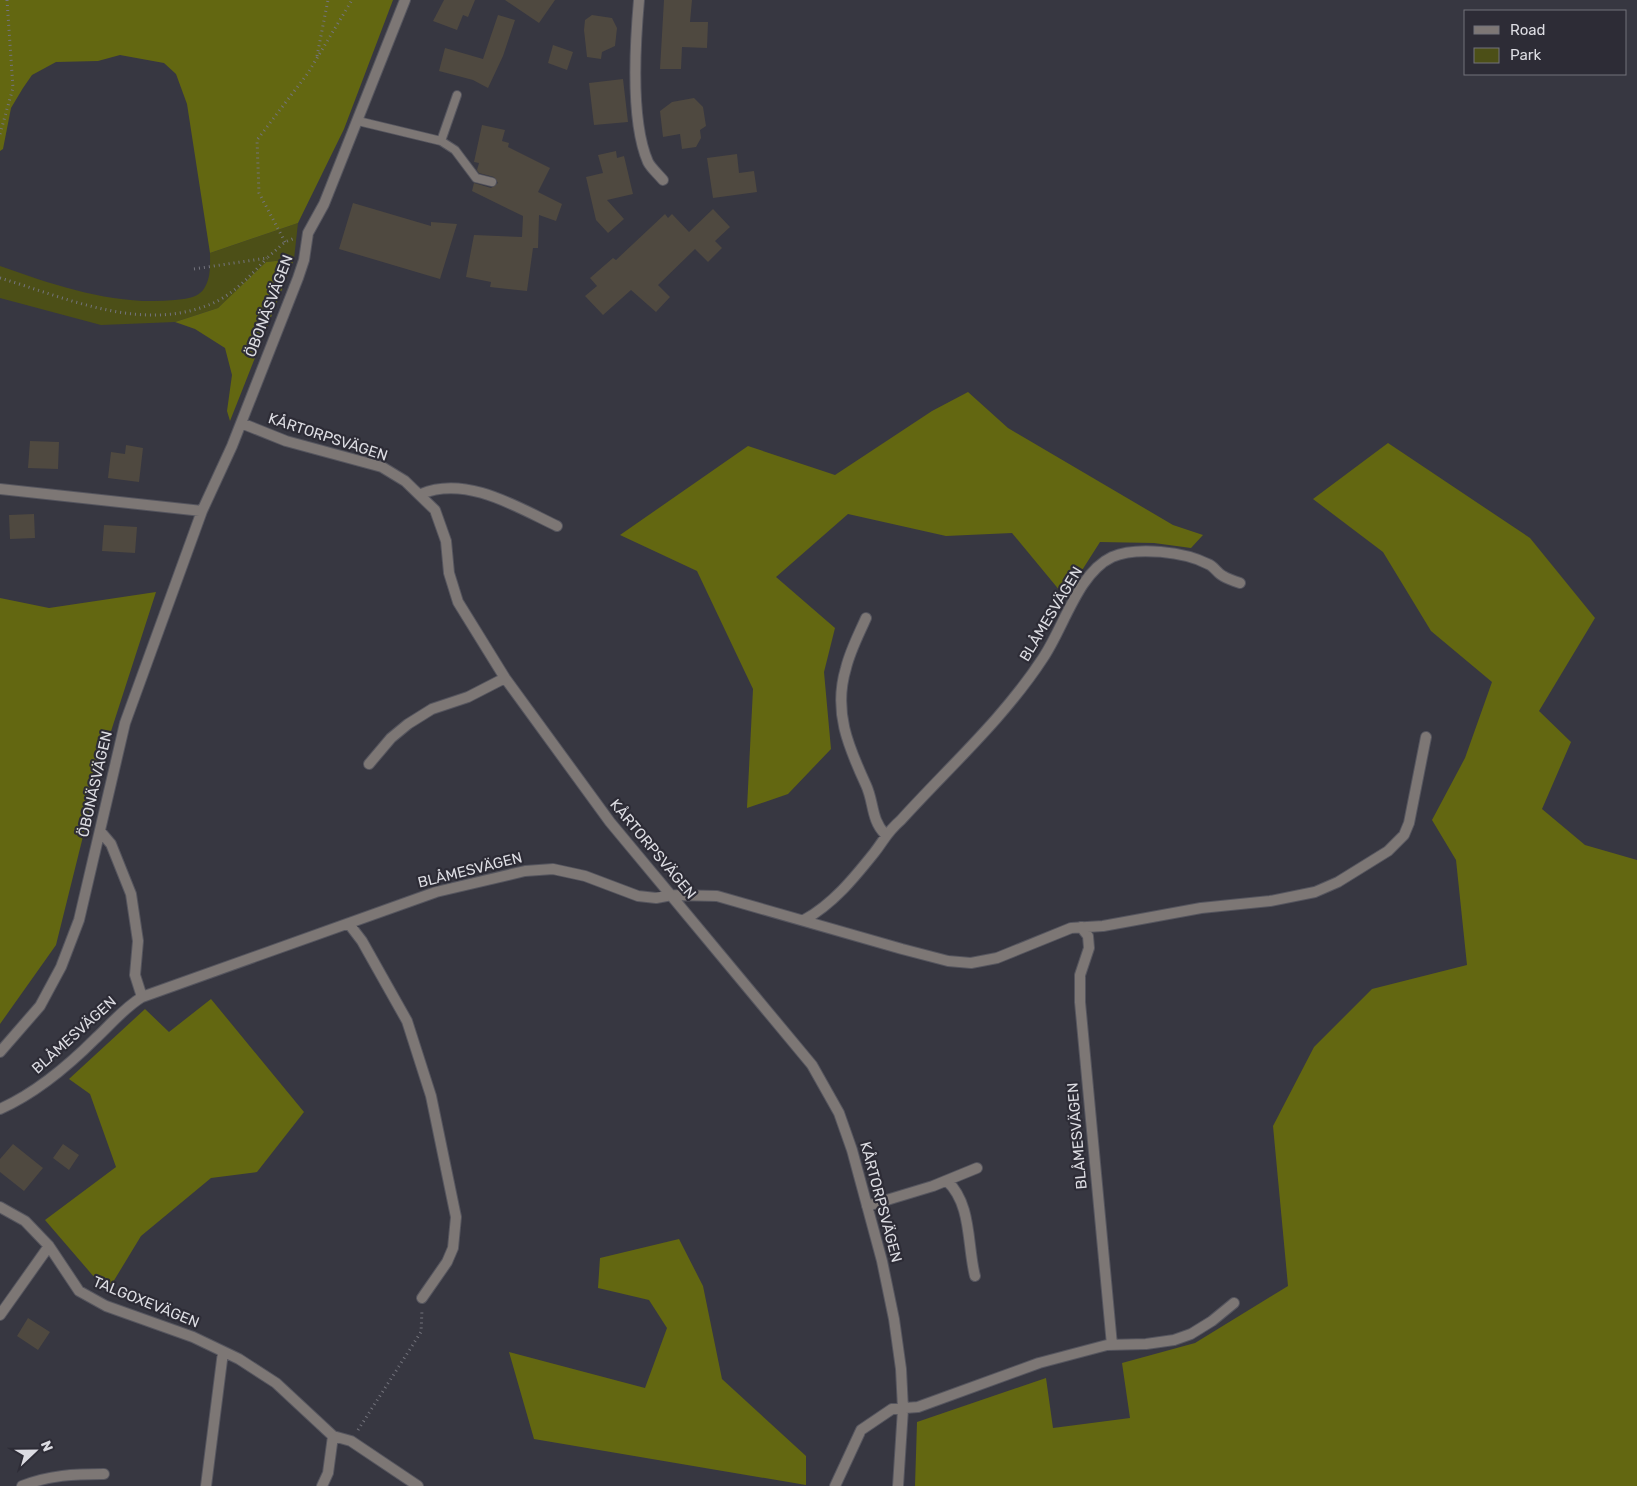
<svg xmlns="http://www.w3.org/2000/svg" width="1637" height="1486" viewBox="0 0 1637 1486" font-family="Rubik,sans-serif">
  <style>
    .green { fill: #4c4f17 }
    .forest { fill: #636711 }
    .building { fill: #4f4940 }
    .lines { fill: none; stroke-linecap: round; stroke-linejoin: round }
    .service-casing { stroke: #55555e; stroke-width: 10 }
    .minor-casing { stroke: #55555e; stroke-width: 12 }
    .path { stroke: #74747d; stroke-width: 3; stroke-dasharray: 1 4; stroke-linecap: butt }
    .service { stroke: #7d7775; stroke-width: 8 }
    .minor { stroke: #7d7775; stroke-width: 10 }
    .labels { text-anchor: middle; stroke-width: 4.5; stroke-linejoin: round; paint-order: stroke }
    .street-label { font-size: 15px; fill: #dcdce2; stroke: #2d2c36 }
  </style>
  <rect width="100%" height="100%" fill="#373741"/>
  <path class="green" d="M298 223 294 259 266 262 218 308 175 322 101 325 0 298V266C57 286 114 306 175 300 186 299 199 298 205 287 211 277 210 264 210 253Z"/>
  <path class="forest" d="M0 0H393L344 129 298 223 210 253 187 104 176 74 164 63 120 55 98 61 56 62 32 75 23 88 11 108 3 149 0 151Z
    M294 259 230 421 227 411 232 375 225 348 195 329 175 322 218 308 266 262Z
    M968 392 1008 428 1173 525 1203 535 1191 548 1154 543 1100 542 1065 597 1012 533 946 536 848 514 776 577 835 628 824 672 831 749 788 794 747 808 753 689 697 571 620 535 748 446 835 475 932 411Z
    M1388 443 1530 538 1595 618 1539 711 1571 742 1542 809 1585 845 1637 860V1486H915L917 1422 1046 1378 1053 1428 1130 1418 1122 1363 1195 1343 1288 1286 1273 1126 1314 1047 1372 989 1467 965 1456 860 1432 820 1465 758 1492 682 1431 631 1383 552 1313 499Z
    M156 592 103 756 56 945 0 1024V598L49 608Z
    M211 999 304 1112 257 1172 211 1178 141 1236 107 1292 45 1220 116 1167 90 1094 69 1079 145 1009 169 1032Z
    M679 1239 703 1286 722 1379 806 1456V1485L534 1439 509 1352 645 1388 667 1328 649 1300 598 1288 600 1258Z"/>
  <path class="building" d="M444 0H475L468 17 463 15 457 30 433 21Z
    M505 0H555L539 23Z
    M664 0H692L690 22H708L707 48 682 47 681 69H660Z
    M498 15 515 20 503 56 488 88 473 80 439 71 445 48 483 59Z
    M592 15 612 18 617 28 615 46 602 52 601 59 587 57 584 30 585 20Z
    M553 45 573 52 567 70 548 63Z
    M623 79 628 122 594 125 589 83Z
    M694 98 703 107 706 126 700 130 701 138 696 147 682 149 680 134 663 137 660 111 672 102Z
    M482 125 505 130 502 141 509 143 508 147 550 168 538 192 562 204 556 221 539 215 538 248H533L527 291 490 287 491 282 466 277 474 235 522 237 523 216 472 191 474 183 491 188 498 183 494 177 479 173 477 170 479 163 474 162Z
    M616 151 617 158 624 156 633 194 607 200 624 219 608 233 596 220 586 177 603 173 598 155Z
    M737 154 739 173 754 171 757 192 713 198 707 158Z
    M353 203 431 226V222L457 224 440 279 339 249Z
    M713 209 730 227 715 241 722 248 708 262 695 249 658 285 670 297 656 312 631 290 603 315 585 296 597 286 590 278 613 258 616 260 665 214 668 218 672 214 689 232Z
    M30 441 59 442 58 469 28 468Z
    M126 445 143 448 139 482 108 478 111 452 125 454Z
    M34 514 35 538 10 539 9 515Z
    M104 525 137 527 135 553 102 551Z
    M13 1144 43 1168 24 1191 0 1172V1159Z
    M63 1144 79 1155 69 1170 53 1158Z
    M28 1318 50 1332 38 1350 17 1336Z"/>
  <g class="lines">
    <defs>
      <path id="service" d="M358 121 441 141 455 150 476 178 492 182
        M441 141 457 95"/>
      <path id="minor" d="M639 0C635 45 630 121 648 162 651 168 658 174 663 180
        M241 423 286 441 382 467 405 481 435 510 446 541 449 573 458 602 505 678 610 822 812 1065 839 1113 852 1150 882 1261 894 1319 901 1369 903 1409 898 1486
        M0 489 202 511
        M421 494C466 475 517 507 557 526
        M866 618C859 634 850 651 846 668 833 711 848 746 866 785 874 802 871 820 885 834
        M369 764 391 738 408 724 432 709 468 697 505 678
        M100 831 111 844 131 894 138 941 135 975 142 997 436 892 525 871 553 869 585 876 638 896 656 898 672 895 717 896 902 949 948 961 971 963 997 958 1071 928 1103 926 1201 908 1270 901 1315 892 1338 882 1388 851 1404 835 1409 823 1426 737
        M804 920C833 904 854 878 874 853 885 839 886 833 901 820 949 767 1004 718 1043 658 1064 627 1078 573 1112 557 1137 546 1185 552 1208 564 1214 566 1217 573 1223 576 1228 579 1234 581 1240 583
        M349 924 362 941 407 1021 431 1096 456 1217 453 1248 447 1262 422 1298
        M1081 927 1088 936 1089 948 1080 975V1002L1112 1345
        M0 1052 40 1006 61 967 79 920 125 723 202 511 232 446 298 278 304 260 308 233 324 204 405 0
        M0 1109C36 1093 68 1066 96 1038 111 1024 124 1008 142 997
        M947 1181C972 1204 967 1245 975 1276
        M867 1206 933 1186 977 1168
        M0 1207 25 1221 49 1246 79 1291 106 1306 193 1337 239 1359 276 1383 333 1436 351 1441 418 1486
        M0 1315 49 1246
        M22 1486C49 1475 75 1474 104 1474
        M206 1486 223 1352
        M322 1486 328 1473 333 1436
        M835 1486 861 1430 892 1409 918 1407 1039 1363 1107 1345 1146 1344 1174 1340 1191 1334 1212 1321 1234 1303"/>
    </defs>
    <use href="#service" class="service-casing"/>
    <use href="#minor" class="minor-casing"/>
    <path class="path" d="M317 56 328 0
      M0 134 13 88 7 0
      M285 242 259 193 257 140 308 73 352 0
      M194 269 267 258 285 242 295 238
      M0 278C67 298 141 333 211 304 233 295 251 275 267 258
      M358 1430 421 1332 422 1310"/>
    <use href="#service" class="service"/>
    <use href="#minor" class="minor"/>
  </g>
  <g class="labels">
    <g class="street-label">
      <text transform="translate(269 306) rotate(-69)" y="5">ÖBONÄSVÄGEN</text>
      <text transform="translate(328 437) rotate(18)" y="5">KÅRTORPSVÄGEN</text>
      <text transform="translate(1051 614) rotate(-59)" y="5">BLÅMESVÄGEN</text>
      <text transform="translate(95 784) rotate(-77)" y="5">ÖBONÄSVÄGEN</text>
      <text transform="translate(653 849) rotate(50)" y="5">KÅRTORPSVÄGEN</text>
      <text transform="translate(470 870) rotate(-14)" y="5">BLÅMESVÄGEN</text>
      <text transform="translate(74 1035) rotate(-42)" y="5">BLÅMESVÄGEN</text>
      <text transform="translate(1077 1136) rotate(-95)" y="5">BLÅMESVÄGEN</text>
      <text transform="translate(881 1202) rotate(75)" y="5">KÅRTORPSVÄGEN</text>
      <text transform="translate(146 1302) rotate(22)" y="5">TALGOXEVÄGEN</text>
    </g>
  </g>
  <rect x="1464" y="10" width="162" height="65" fill="#2d2c36" stroke="#73727b"/>
  <rect x="1474" y="26" width="25" height="8" fill="#7d7775" stroke="#73727b"/>
  <text x="1510" y="35" font-size="15" fill="#dcdce2">Road</text>
  <rect x="1474" y="48" width="25" height="15" fill="#4c4f17" stroke="#73727b"/>
  <text x="1510" y="60" font-size="15" fill="#dcdce2">Park</text>
  <g transform="translate(35 1451) rotate(68)" stroke="#2d2c36" stroke-width="4" paint-order="stroke">
  <path d="M0-4L9 19L0 12L-9 19Z" fill="#dcdce2"/>
  <text y="-8" font-size="14" font-weight="bold" text-anchor="middle" fill="#dcdce2">N</text>
  </g>
</svg>
